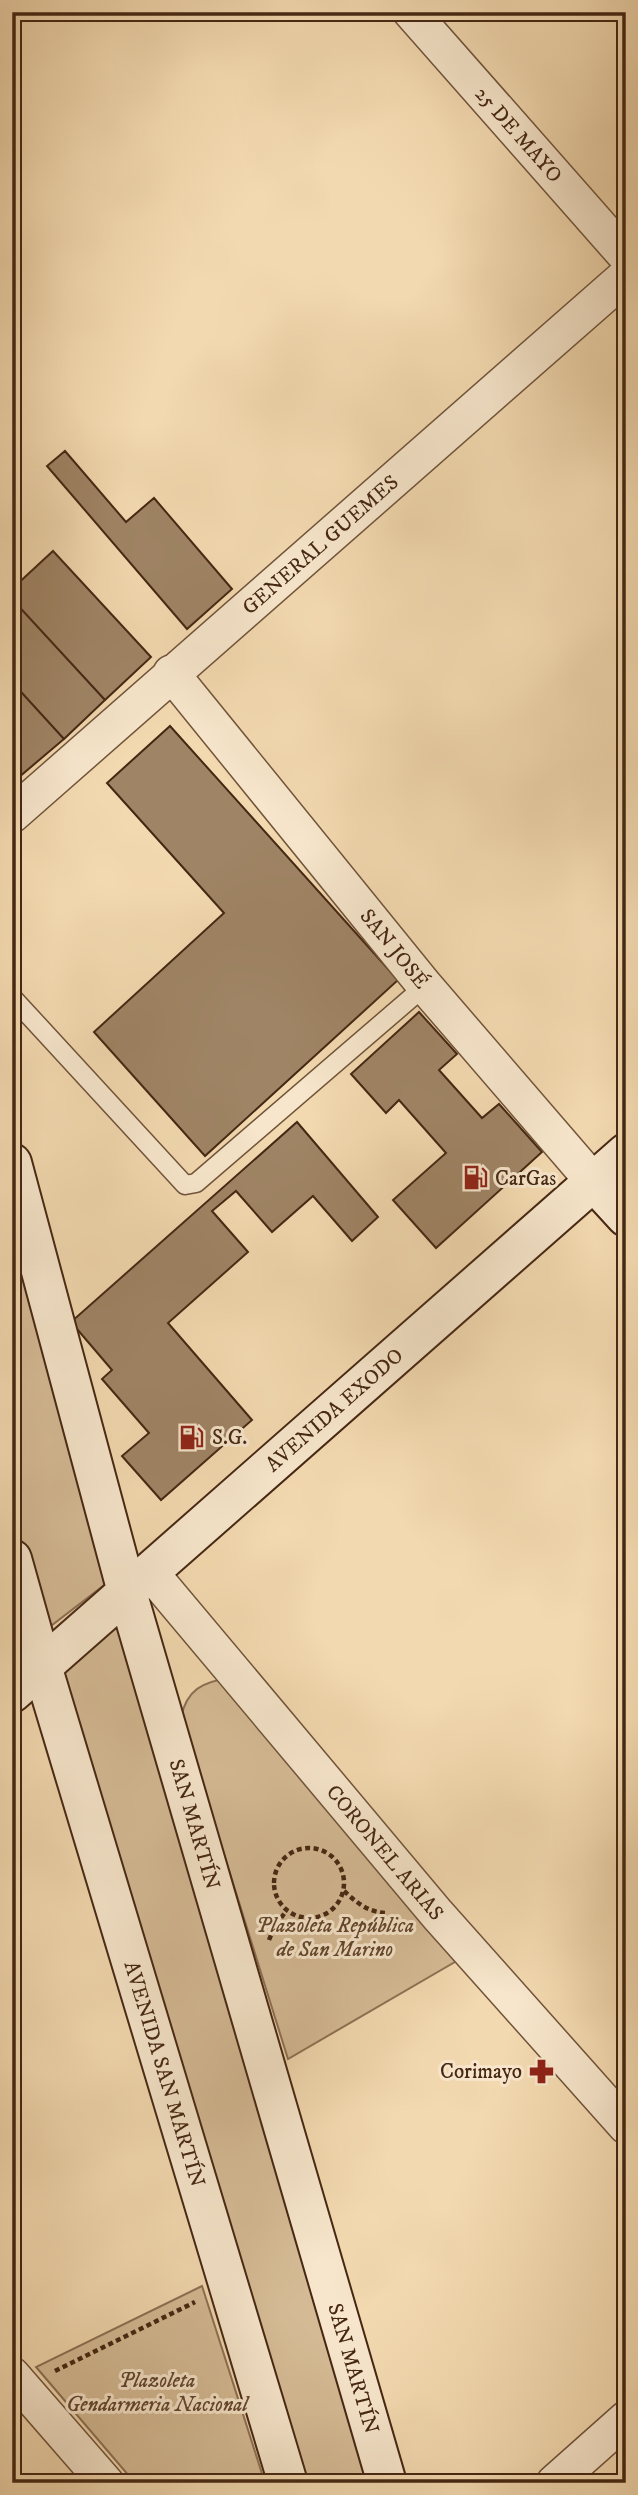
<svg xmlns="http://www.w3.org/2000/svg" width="638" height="2495" viewBox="0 0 638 2495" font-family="'IM FELL DW Pica',serif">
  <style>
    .green { fill: #d5bb95; stroke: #8d7154; stroke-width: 2 }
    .building { fill: #9f8465; stroke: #452713; stroke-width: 2 }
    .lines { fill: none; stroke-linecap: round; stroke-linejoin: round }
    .lane-casing { stroke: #70543a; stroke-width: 21 }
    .street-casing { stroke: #70543a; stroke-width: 38 }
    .secondary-casing { stroke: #452713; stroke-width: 42 }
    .path { stroke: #452713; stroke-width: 4.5; stroke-dasharray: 5 3.5; stroke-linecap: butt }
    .lane { stroke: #f7e6cc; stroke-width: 18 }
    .street { stroke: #f7e6cc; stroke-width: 35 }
    .secondary { stroke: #f7e6cc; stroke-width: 38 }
    .labels { text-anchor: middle; stroke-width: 6; stroke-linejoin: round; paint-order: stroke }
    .street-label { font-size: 21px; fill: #452713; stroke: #f7e6cc }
    .poi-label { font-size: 21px; fill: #452713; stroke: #f7e6cc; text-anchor: start }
    .park-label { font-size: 21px; font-style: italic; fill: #62452d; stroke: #f7e6cc }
  </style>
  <rect width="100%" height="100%" fill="#f3d9b0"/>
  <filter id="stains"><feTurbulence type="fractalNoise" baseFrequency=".00286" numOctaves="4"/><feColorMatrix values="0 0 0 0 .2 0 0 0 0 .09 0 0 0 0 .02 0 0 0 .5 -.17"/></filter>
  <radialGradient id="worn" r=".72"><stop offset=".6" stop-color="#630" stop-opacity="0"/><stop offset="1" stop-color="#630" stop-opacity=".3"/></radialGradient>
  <path class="green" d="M12 1221 112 1579 43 1632 12 1515Z
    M120 1623 373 2483H300L59 1671Z
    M229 1678 460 1959 288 2059 181 1717C187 1690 202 1682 229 1678Z
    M202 2286 265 2483H135L36 2367Z"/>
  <path class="building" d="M65 451 126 522 154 498 232 589 187 629 47 466Z
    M53 551 151 657 105 700 12 599V589Z
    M12 599 105 700 64 739 12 682Z
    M12 682 64 739 12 783Z
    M170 726 398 980 205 1156 94 1032 224 913 107 783Z
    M419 1012 457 1054 439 1070 482 1118 499 1104 542 1152 436 1248 393 1200 446 1153 399 1100 386 1113 351 1074Z
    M297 1122 378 1217 352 1241 313 1196 272 1232 236 1191 212 1211 248 1252 168 1323 252 1420 161 1500 122 1456 149 1433 102 1379 112 1370 71 1322Z"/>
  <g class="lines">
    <defs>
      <path id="lane" d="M12 997 185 1185 196 1183 425 986"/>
      <g id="street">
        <path id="s1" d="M411 12 626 256"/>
        <path id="s2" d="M171 673 425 986 593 1181"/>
        <path id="s3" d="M12 815 626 276"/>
        <path id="s4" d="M150 1572 437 1914 626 2126"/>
        <path d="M12 2375 106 2483"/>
        <path d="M554 2483 626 2419"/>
      </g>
      <g id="secondary">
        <path id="s5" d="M12 1163 127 1592 387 2483"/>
        <path d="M593 1181 626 1217"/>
        <path id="s6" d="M12 1559 42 1666 288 2483"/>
        <path id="s7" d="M12 1693 626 1153"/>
      </g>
    </defs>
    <use href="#lane" class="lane-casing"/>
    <use href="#street" class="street-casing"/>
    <use href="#secondary" class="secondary-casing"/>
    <path class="path" d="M274 1883a35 35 0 1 1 70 0a35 35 0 1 1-70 0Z
      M344 1891C357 1903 369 1913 388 1913
      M269 1940 274 1928 286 1911
      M55 2371 195 2302"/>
    <use href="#lane" class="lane"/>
    <use href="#street" class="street"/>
    <use href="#secondary" class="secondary"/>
  </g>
  <defs>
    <symbol id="fuel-bare" viewBox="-9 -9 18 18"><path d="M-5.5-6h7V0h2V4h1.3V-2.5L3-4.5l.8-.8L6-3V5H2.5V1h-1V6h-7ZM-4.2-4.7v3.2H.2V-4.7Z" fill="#8f2418" stroke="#f7e6cc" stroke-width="2.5" paint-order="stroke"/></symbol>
    <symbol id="pharmacy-bare" viewBox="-9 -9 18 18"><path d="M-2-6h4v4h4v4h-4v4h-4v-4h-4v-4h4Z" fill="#8f2418" stroke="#f7e6cc" stroke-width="2.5" paint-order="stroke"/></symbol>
  </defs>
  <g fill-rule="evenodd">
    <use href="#fuel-bare" x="458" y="1160" width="35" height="35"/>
    <use href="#fuel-bare" x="174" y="1420" width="35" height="35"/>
    <use href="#pharmacy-bare" x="524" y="2054" width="35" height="35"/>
  </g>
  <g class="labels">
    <g class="street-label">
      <text dy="7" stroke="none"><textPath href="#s1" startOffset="163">25 DE MAYO</textPath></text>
      <text dy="7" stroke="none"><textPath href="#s3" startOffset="410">GENERAL GUEMES</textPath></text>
      <text dy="7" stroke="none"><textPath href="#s2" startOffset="355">SAN JOSÉ</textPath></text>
      <text dy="7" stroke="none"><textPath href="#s7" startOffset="429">AVENIDA EXODO</textPath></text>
      <text dy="7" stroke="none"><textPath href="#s5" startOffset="686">SAN MARTÍN</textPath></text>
      <text dy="7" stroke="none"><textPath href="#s4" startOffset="366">CORONEL ARIAS</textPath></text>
      <text dy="7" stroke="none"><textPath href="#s6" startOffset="537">AVENIDA SAN MARTÍN</textPath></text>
      <text dy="7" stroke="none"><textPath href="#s5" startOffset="1253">SAN MARTÍN</textPath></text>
    </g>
    <g class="poi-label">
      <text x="495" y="1185">CarGas</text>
      <text x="212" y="1444">S.G.</text>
      <text x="522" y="2078" text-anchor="end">Corimayo</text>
    </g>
    <g class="park-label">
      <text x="335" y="1932">Plazoleta República<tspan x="335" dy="24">de San Marino</tspan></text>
      <text x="157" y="2387">Plazoleta<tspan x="157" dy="24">Gendarmeria Nacional</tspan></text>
    </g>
  </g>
  <rect width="638" height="2495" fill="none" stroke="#f3d9b0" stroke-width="42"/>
  <rect x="14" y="14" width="610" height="2467" fill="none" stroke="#452713" stroke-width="3.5"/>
  <rect x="21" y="21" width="596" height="2453" fill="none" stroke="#452713" stroke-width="2"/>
  <rect width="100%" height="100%" filter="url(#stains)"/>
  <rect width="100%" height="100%" fill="url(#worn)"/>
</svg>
